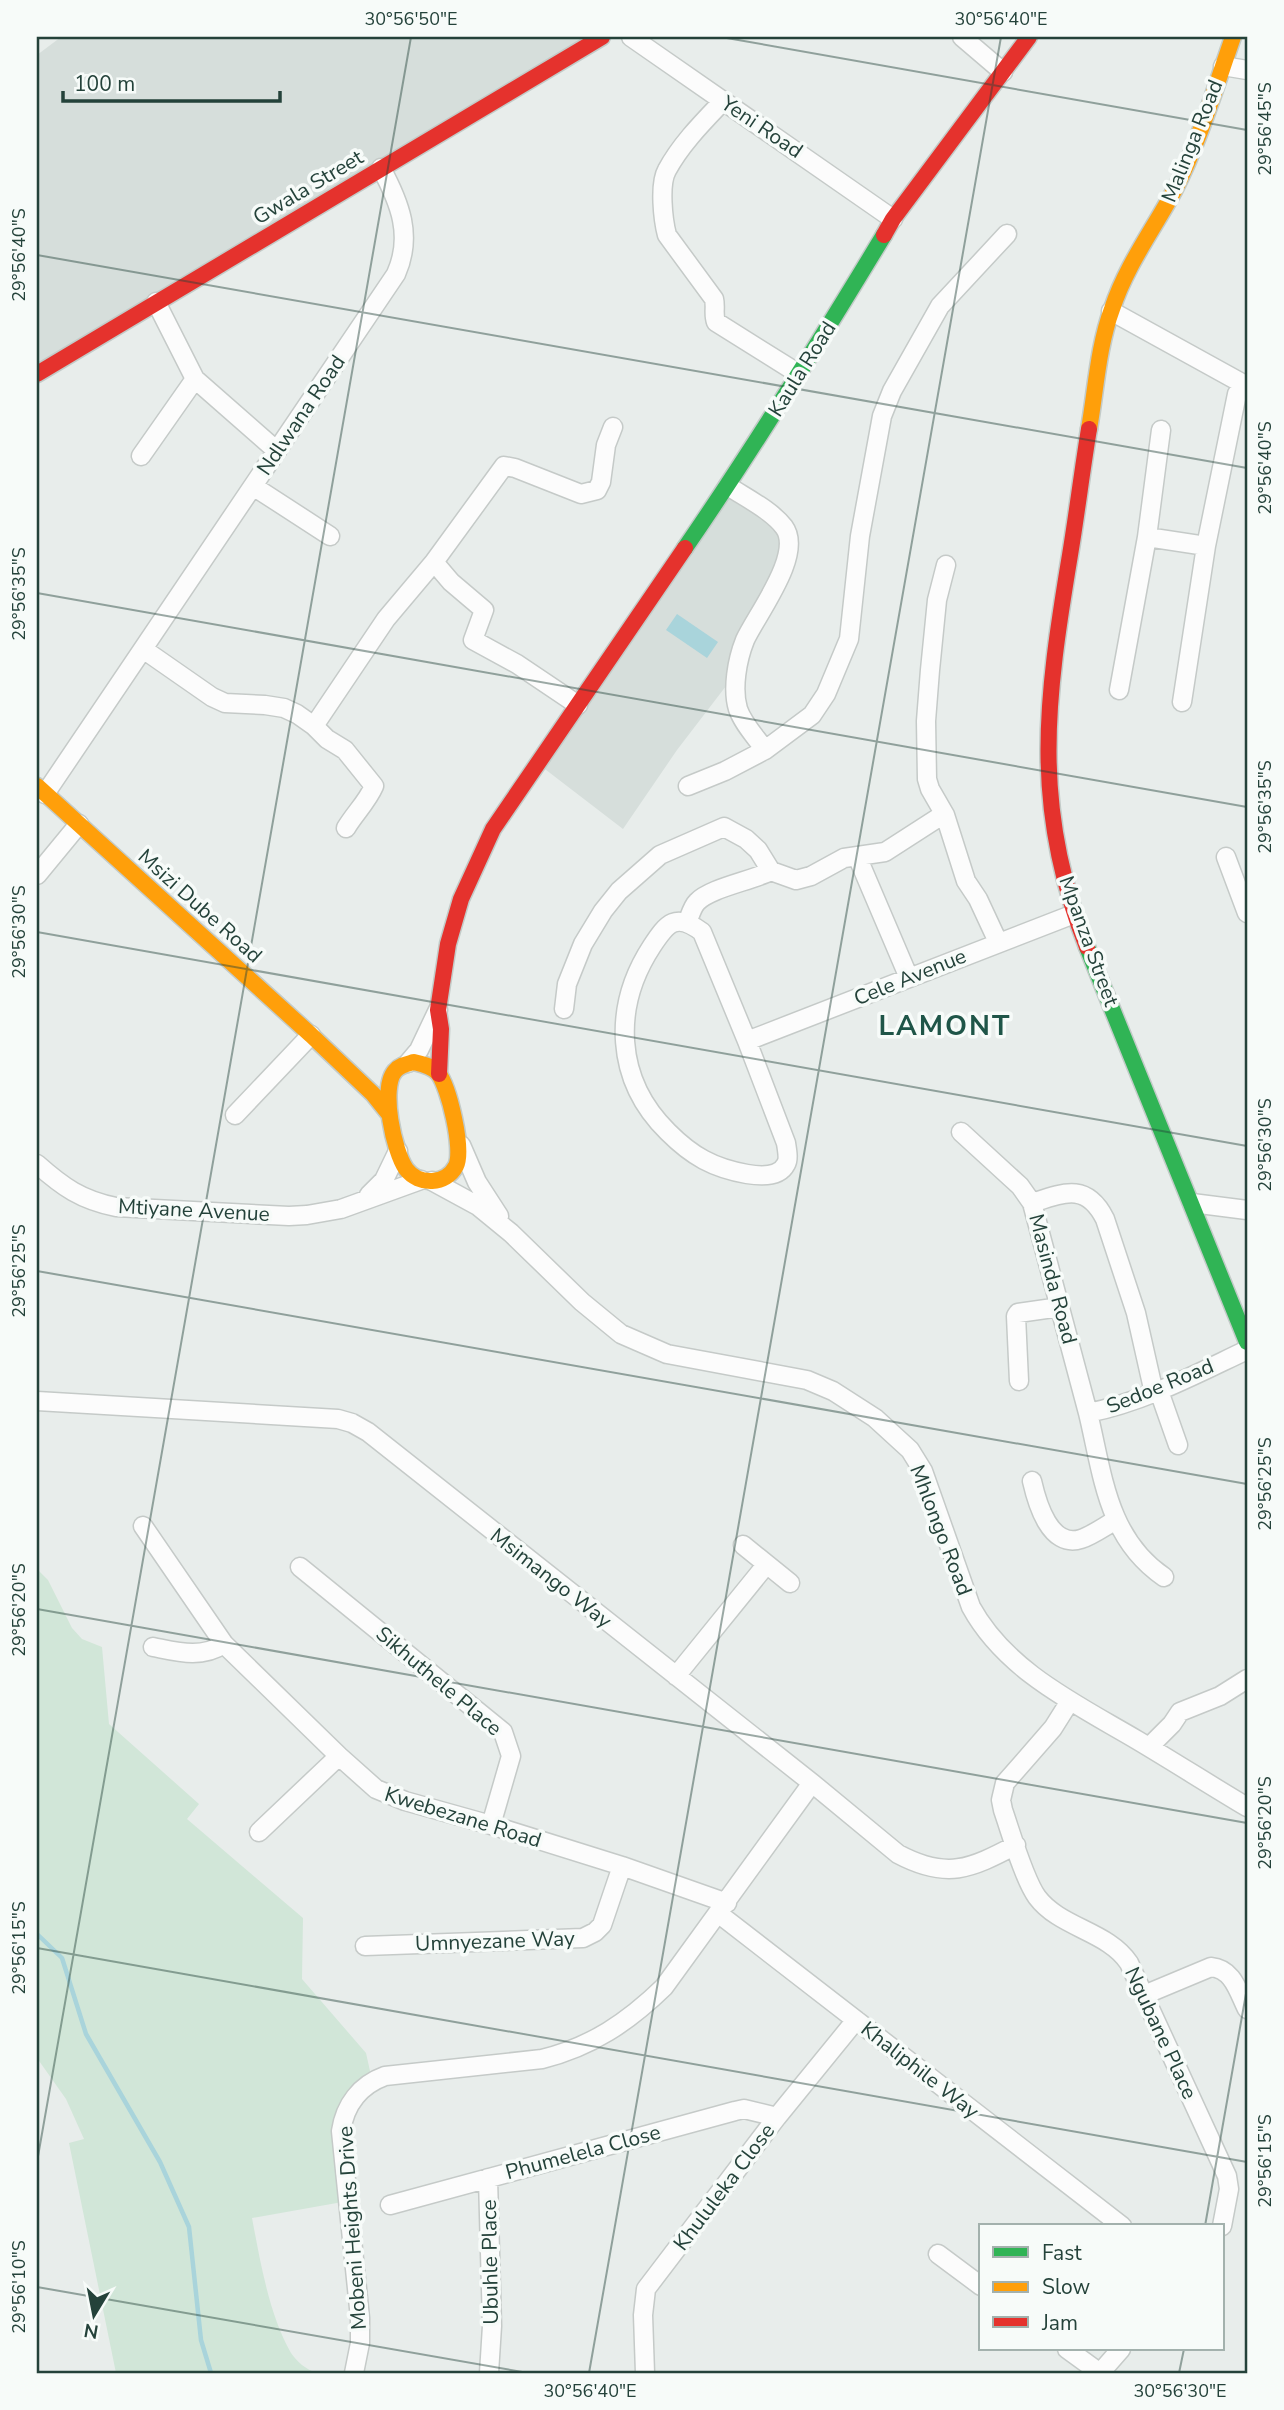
<svg xmlns="http://www.w3.org/2000/svg" width="1284" height="2410" viewBox="0 0 1284 2410" font-family="'Nunito Sans',sans-serif">
  <style>
    .built { fill: #d6dedb }
    .green { fill: #d1e6d8 }
    .water { fill: #a9d4db }
    .lines { fill: none; stroke-linecap: round; stroke-linejoin: round }
    .stream { stroke: #a9d4db; stroke-width: 4.5 }
    .street-casing { stroke: #c5cac8; stroke-width: 21 }
    .fast-casing { stroke: #c3cbc8; stroke-width: 19 }
    .slow-casing { stroke: #c3cbc8; stroke-width: 19 }
    .jam-casing { stroke: #c3cbc8; stroke-width: 19 }
    .street { stroke: #fcfcfc; stroke-width: 18 }
    .fast { stroke: #30b455; stroke-width: 16 }
    .slow { stroke: #ff9f0a; stroke-width: 16 }
    .jam { stroke: #e5322d; stroke-width: 16 }
    .ticks { fill: none; stroke: #24423a; stroke-width: 2; stroke-opacity: 0.45 }
    .labels { text-anchor: middle; stroke-width: 7; stroke-linejoin: round; paint-order: stroke }
    .street-label { font-size: 21px; fill: #24423a; stroke: #f7fbf9 }
    .district-label { font-size: 28px; font-weight: bold; letter-spacing: 2px; fill: #1f5548; stroke: #f7fbf9 }
    .neatline { fill: none; stroke: #24423a; stroke-width: 2.5 }
    .ticks-label { font-size: 18px; text-anchor: middle; fill: #24423a }
  </style>
  <rect width="100%" height="100%" fill="#e8edeb"/>
  <path class="built" d="M61 37H602L37 373V55Z
    M727 485 788 540 736 673 677 750 623 829 537 763Z"/>
  <path class="green" d="M37 1569 48 1580 72 1628 82 1639 102 1647 109 1724 199 1804 187 1819 303 1918 302 1979 366 2053 372 2080 348 2105V2201L252 2218C260 2260 269 2315 291 2353 297 2362 306 2369 316 2373H116L69 2143 84 2139 66 2099 37 2058Z"/>
  <path class="water" d="M677 614 718 642 707 658 666 630Z"/>
  <g class="lines">
    <path class="stream" d="M37 1934 62 1958 86 2034 160 2162 189 2227 201 2340 211 2373"/>
    <defs>
      <path id="street" d="M631 37 893 219
        M962 37 1003 72
        M1223 66 1247 70
        M723 101C703 122 681 144 667 170 659 184 663 220 667 235L714 299C716 307 713 314 716 322L799 374
        M156 302 195 379 277 451
        M1111 311 1247 386
        M141 456 195 379
        M253 486 330 536
        M728 486C746 498 771 510 784 527 804 554 757 614 745 640 737 660 732 689 738 709 743 724 756 737 765 750
        M1147 537 1161 430
        M434 562 451 582 484 610 473 640 517 664 578 705
        M946 565 937 600 930 670 926 721 927 779 930 789 945 815 966 881 978 899 998 942
        M143 649 212 697 225 703 265 705 284 708 297 714 314 726 327 739 345 750 374 786C367 802 355 813 346 828
        M1119 690 1147 537 1206 546
        M1182 702 1206 546 1237 394 1244 384
        M314 726 386 619 434 562 504 466 515 468 581 494 597 490 601 482 606 445 613 427
        M688 786 725 771 765 750 812 715 826 694 849 639 860 536 882 416 892 391 940 306 1007 234
        M45 794 396 274C413 236 400 203 381 168
        M857 856 909 978
        M1226 857 1247 913
        M37 875 79 824
        M687 923C690 916 692 907 697 902 710 888 751 881 771 871
        M564 1009 567 984 583 944 603 911 619 891 660 855 724 827 746 839 758 850 771 871 796 880 811 876 844 858 885 852 944 814
        M747 1041 786 1143C787 1150 789 1159 786 1164 779 1178 759 1176 747 1174 713 1168 692 1156 668 1132 615 1080 612 1007 652 946 667 923 676 912 702 932L747 1041 1074 914
        M408 1063 419 1050 438 1010
        M235 1115 311 1035
        M961 1132 1020 1186 1032 1203 1088 1413
        M461 1145 477 1182 499 1216
        M37 1164C63 1187 81 1200 116 1207L289 1216 307 1215 341 1209 421 1180
        M432 1181 478 1206 511 1233 582 1302 621 1334 667 1354 807 1380 833 1391 875 1418 910 1450 923 1471 971 1607C1006 1671 1076 1704 1137 1740 1174 1762 1210 1785 1247 1807
        M369 1195 384 1180 398 1151
        M1032 1203C1065 1192 1087 1183 1105 1219L1136 1313 1154 1393
        M1192 1203 1247 1210
        M1019 1381 1016 1316 1018 1313 1060 1307
        M1159 1391 1178 1445
        M37 1401 338 1419 352 1423 368 1432 812 1783 898 1854C947 1880 970 1869 1016 1845
        M1032 1481C1037 1503 1050 1549 1081 1539 1093 1535 1105 1526 1116 1520
        M143 1526 224 1644 339 1756 376 1789 405 1801 491 1825 622 1866 727 1903
        M743 1545 790 1583
        M300 1567 503 1732 511 1756 491 1825
        M1164 1577C1107 1538 1103 1475 1088 1413 1144 1402 1196 1374 1247 1350
        M153 1647C178 1652 201 1659 224 1644
        M676 1676 766 1565
        M1070 1701 1053 1728 1005 1783 1001 1800 1003 1810C1011 1833 1024 1879 1037 1897 1060 1928 1108 1931 1129 1963L1227 2176 1229 2189 1222 2226
        M1149 1747 1172 1724 1180 1712 1220 1696 1247 1679
        M259 1832 339 1756
        M719 1914 1122 2226
        M365 1946 583 1938 595 1932 602 1925 622 1866
        M1144 1995 1211 1967C1233 1969 1238 1991 1247 2009
        M488 2178 492 2326 489 2373
        M390 2205 735 2111 744 2109 777 2117
        M938 2254 981 2286
        M1067 2349 1100 2373
        M354 2373 360 2343V2318L341 2131C345 2105 360 2085 385 2076L542 2059C591 2047 628 2022 664 1987L812 1783
        M645 2373 643 2315 646 2289 777 2117 856 2020
        M1100 2373 1121 2349"/>
      <path id="fast" d="M685 548C755 446 820 341 884 235
        M1087 947 1247 1342"/>
      <path id="slow" d="M1089 429C1096 389 1098 347 1112 309 1126 266 1153 230 1174 191 1199 142 1215 89 1233 37
        M37 786 311 1035 373 1094 389 1114
        M414 1062C422 1064 432 1066 438 1073 449 1087 464 1150 456 1166 446 1185 419 1186 406 1169 394 1152 380 1088 395 1071 400 1065 407 1064 414 1062Z"/>
      <path id="jam" d="M884 235 893 219 1029 37
        M37 374 602 37
        M1087 947C1031 807 1046 699 1070 555 1077 513 1082 471 1089 429
        M439 1074 441 1029 438 1010 448 944 461 899 493 829 685 548"/>
    </defs>
    <use href="#street" class="street-casing"/>
    <use href="#fast" class="fast-casing"/>
    <use href="#slow" class="slow-casing"/>
    <use href="#jam" class="jam-casing"/>
    <use href="#street" class="street"/>
    <use href="#fast" class="fast"/>
    <use href="#slow" class="slow"/>
    <use href="#jam" class="jam"/>
  </g>
  <path class="ticks" d="M721 37 1247 130M37 255 1247 468M37 593 1247 807M37 932 1247 1146M37 1271 1247 1484M37 1609 1247 1823M37 1948 1247 2162M37 2162 411 37M1205 2226 1247 1988M37 2287 528 2373M589 2373 1001 37M1179 2373 1184 2349"/>
  <g class="labels">
    <g class="street-label">
      <text transform="translate(762 127) rotate(34)" y="7">Yeni Road</text>
      <text transform="translate(1192 141) rotate(-68)" y="7">Malinga Road</text>
      <text transform="translate(308 187) rotate(-31)" y="7">Gwala Street</text>
      <text transform="translate(802 369) rotate(-58)" y="7">Kaula Road</text>
      <text transform="translate(301 415) rotate(-56)" y="7">Ndlwana Road</text>
      <text transform="translate(200 906) rotate(42)" y="7">Msizi Dube Road</text>
      <text transform="translate(1089 941) rotate(70)" y="7">Mpanza Street</text>
      <text transform="translate(910 977) rotate(-22)" y="7">Cele Avenue</text>
      <text transform="translate(194 1210) rotate(3)" y="7">Mtiyane Avenue</text>
      <text transform="translate(1053 1279) rotate(75)" y="7">Masinda Road</text>
      <text transform="translate(1160 1386) rotate(-22)" y="7">Sedoe Road</text>
      <text transform="translate(941 1530) rotate(69)" y="7">Mhlongo Road</text>
      <text transform="translate(551 1578) rotate(38)" y="7">Msimango Way</text>
      <text transform="translate(439 1681) rotate(40)" y="7">Sikhuthele Place</text>
      <text transform="translate(463 1817) rotate(17)" y="7">Kwebezane Road</text>
      <text transform="translate(495 1941) rotate(-2)" y="7">Umnyezane Way</text>
      <text transform="translate(1161 2033) rotate(65)" y="7">Ngubane Place</text>
      <text transform="translate(920 2070) rotate(38)" y="7">Khaliphile Way</text>
      <text transform="translate(583 2152) rotate(-15)" y="7">Phumelela Close</text>
      <text transform="translate(724 2187) rotate(-53)" y="7">Khululeka Close</text>
      <text transform="translate(352 2228) rotate(-94)" y="7">Mobeni Heights Drive</text>
      <text transform="translate(490 2262) rotate(-91)" y="7">Ubuhle Place</text>
    </g>
    <g class="district-label">
      <text x="945" y="1035">LAMONT</text>
    </g>
  </g>
  <rect width="1284" height="2410" fill="none" stroke="#f7fbf9" stroke-width="77"/>
  <rect x="979" y="2224" width="245" height="126" fill="#f7fbf9" stroke="#a3b1ad" stroke-width="2"/>
  <rect x="993" y="2247" width="35" height="10" fill="#30b455" stroke="#a3b1ad" stroke-width="2"/>
  <text x="1042" y="2260" font-size="21" fill="#24423a">Fast</text>
  <rect x="993" y="2282" width="35" height="10" fill="#ff9f0a" stroke="#a3b1ad" stroke-width="2"/>
  <text x="1042" y="2294" font-size="21" fill="#24423a">Slow</text>
  <rect x="993" y="2317" width="35" height="10" fill="#e5322d" stroke="#a3b1ad" stroke-width="2"/>
  <text x="1042" y="2330" font-size="21" fill="#24423a">Jam</text>
  <g transform="translate(94 2315) rotate(190)" stroke="#f7fbf9" stroke-width="5" paint-order="stroke">
  <path d="M0-5L12 26L0 18L-12 26Z" fill="#24423a"/>
  <text y="-10" font-size="19" font-weight="bold" text-anchor="middle" fill="#24423a">N</text>
  </g>
  <path d="M63 91v10h217v-10" fill="none" stroke="#24423a" stroke-width="3.5"/>
  <text x="74" y="91" font-size="21" fill="#24423a" stroke="#f7fbf9" stroke-width="5" paint-order="stroke">100 m</text>
  <rect x="38" y="38" width="1208" height="2334" class="neatline"/>
  <g class="ticks-label">
    <text x="411" y="25">30°56'50"E</text>
    <text x="1001" y="25">30°56'40"E</text>
    <text transform="translate(1265 129) rotate(-90)" y="6">29°56'45"S</text>
    <text transform="translate(19 255) rotate(-90)" y="6">29°56'40"S</text>
    <text transform="translate(1265 468) rotate(-90)" y="6">29°56'40"S</text>
    <text transform="translate(19 594) rotate(-90)" y="6">29°56'35"S</text>
    <text transform="translate(1265 807) rotate(-90)" y="6">29°56'35"S</text>
    <text transform="translate(19 932) rotate(-90)" y="6">29°56'30"S</text>
    <text transform="translate(1265 1145) rotate(-90)" y="6">29°56'30"S</text>
    <text transform="translate(19 1271) rotate(-90)" y="6">29°56'25"S</text>
    <text transform="translate(1265 1484) rotate(-90)" y="6">29°56'25"S</text>
    <text transform="translate(19 1610) rotate(-90)" y="6">29°56'20"S</text>
    <text transform="translate(1265 1823) rotate(-90)" y="6">29°56'20"S</text>
    <text transform="translate(19 1948) rotate(-90)" y="6">29°56'15"S</text>
    <text transform="translate(1265 2161) rotate(-90)" y="6">29°56'15"S</text>
    <text transform="translate(19 2287) rotate(-90)" y="6">29°56'10"S</text>
    <text x="590" y="2397">30°56'40"E</text>
    <text x="1180" y="2397">30°56'30"E</text>
  </g>
</svg>
